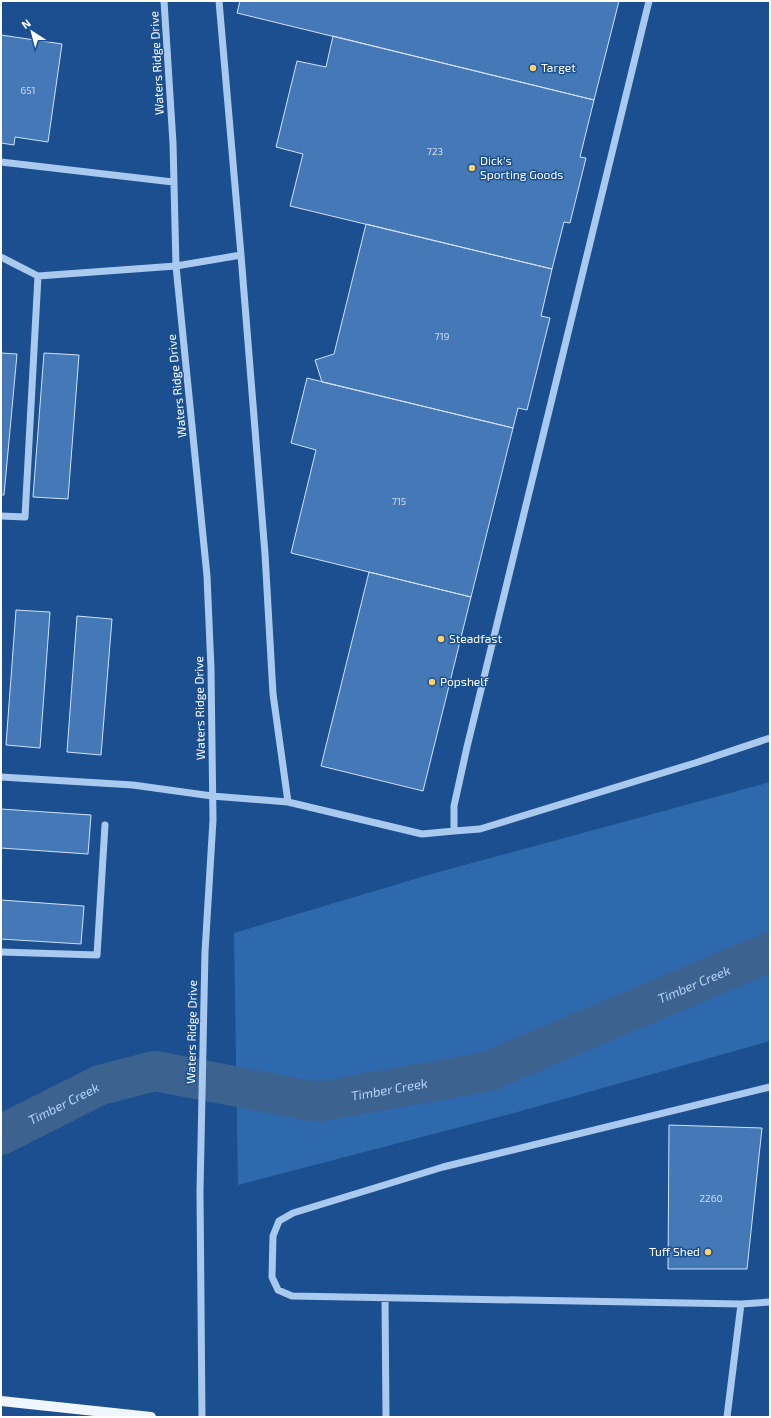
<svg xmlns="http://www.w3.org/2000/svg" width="771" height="1418" viewBox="0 0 771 1418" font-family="'Exo 2',sans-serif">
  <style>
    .green { fill: #2e69ad }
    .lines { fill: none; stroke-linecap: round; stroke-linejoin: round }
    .river { stroke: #3c6290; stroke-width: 40 }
    .building { fill: #4478b7; stroke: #cfe3fa }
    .minor { stroke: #a9c9ee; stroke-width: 7 }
    .major { stroke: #f0f6ff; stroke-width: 10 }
    .poi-dot { fill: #ffd166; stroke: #1b4f8f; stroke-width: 1.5 }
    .labels { text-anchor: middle; stroke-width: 3; stroke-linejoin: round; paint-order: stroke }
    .number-label { font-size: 10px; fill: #d0dded }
    .street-label { font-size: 12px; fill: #fff; stroke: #1b4f8f }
    .poi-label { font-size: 12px; fill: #fff; stroke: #1b4f8f; text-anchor: start }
    .water-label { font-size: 13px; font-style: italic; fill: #b5d3f5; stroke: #1b4f8f }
  </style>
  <rect width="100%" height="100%" fill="#1b4f8f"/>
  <path class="green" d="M770 782V1041L514 1113 238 1185 234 933 435 873Z"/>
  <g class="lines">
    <path class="river" id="s1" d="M1 1135 100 1085 155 1071 317 1102 486 1072 770 952"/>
  </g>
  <path class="building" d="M240 1H619L594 100 237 13Z
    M1 35 62 44 48 142 15 137 14 145 1 143Z
    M333 36 594 100 580 157 586 158 570 223 564 222 552 269 290 206 303 154 276 147 297 61 326 67Z
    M366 224 552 269 541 316 550 318 527 410 518 408 513 428 322 382 315 360 334 354Z
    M1 353 17 354 4 495H1Z
    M44 353 79 355 68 499 33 497Z
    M307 378 513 428 471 597 291 553 316 450 291 443Z
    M369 572 471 597 423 791 321 766Z
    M16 610 50 612 40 748 6 745Z
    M77 616 112 619 101 755 67 752Z
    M1 809 91 815 88 854 1 848Z
    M1 900 84 906 81 944 1 939Z
    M669 1125 762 1128 747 1269H668Z"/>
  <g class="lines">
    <path class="minor" d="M164 1 173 143 176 266 207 576 211 669 213 820 205 952 200 1191 202 1417
      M649 1 467 747 454 806V831L480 829 695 763 770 738
      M1 162 173 182
      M241 255 265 554 273 694 288 802
      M1 257 38 276 25 517 1 516
      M38 276 176 266 241 255 219 1
      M1 777 133 785 212 796 288 802 422 834 454 831
      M1 952 97 955 105 825
      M770 1087 443 1167 293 1213 279 1221 273 1236 272 1277 278 1290 292 1296 741 1304 770 1302
      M385 1298 386 1417
      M727 1417 741 1304"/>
    <path class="major" d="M1 1401 151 1417"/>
  </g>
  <g class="poi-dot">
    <circle cx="533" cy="68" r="4"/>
    <circle cx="472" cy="168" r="4"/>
    <circle cx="441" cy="639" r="4"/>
    <circle cx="432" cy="682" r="4"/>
    <circle cx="708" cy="1252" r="4"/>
  </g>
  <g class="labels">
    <g class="number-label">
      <text x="28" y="94">651</text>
      <text x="435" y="155">723</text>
      <text x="442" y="340">719</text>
      <text x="399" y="505">715</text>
      <text x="711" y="1202">2260</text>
    </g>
    <g class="street-label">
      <text transform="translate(157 63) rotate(-93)" y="4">Waters Ridge Drive</text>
      <text transform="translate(177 386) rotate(-96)" y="4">Waters Ridge Drive</text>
      <text transform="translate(200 708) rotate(-91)" y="4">Waters Ridge Drive</text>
      <text transform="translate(192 1032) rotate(-89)" y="4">Waters Ridge Drive</text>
    </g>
    <g class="poi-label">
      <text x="541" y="72">Target</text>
      <text x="480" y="165">Dick's<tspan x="480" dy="14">Sporting Goods</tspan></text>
      <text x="449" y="643">Steadfast</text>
      <text x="440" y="686">Popshelf</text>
      <text x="700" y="1256" text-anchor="end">Tuff Shed</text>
    </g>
    <g class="water-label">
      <text dy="5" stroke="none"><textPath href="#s1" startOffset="730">Timber Creek</textPath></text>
      <text dy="5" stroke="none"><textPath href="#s1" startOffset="406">Timber Creek</textPath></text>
      <text dy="5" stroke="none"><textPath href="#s1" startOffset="70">Timber Creek</textPath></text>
    </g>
  </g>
  <rect width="771" height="1418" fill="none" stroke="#ffffff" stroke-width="4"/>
  <g transform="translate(32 32) rotate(324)" stroke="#1b4f8f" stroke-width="3" paint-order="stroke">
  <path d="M0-3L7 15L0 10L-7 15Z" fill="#ffffff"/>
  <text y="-6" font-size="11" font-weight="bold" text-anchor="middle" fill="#ffffff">N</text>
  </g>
</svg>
